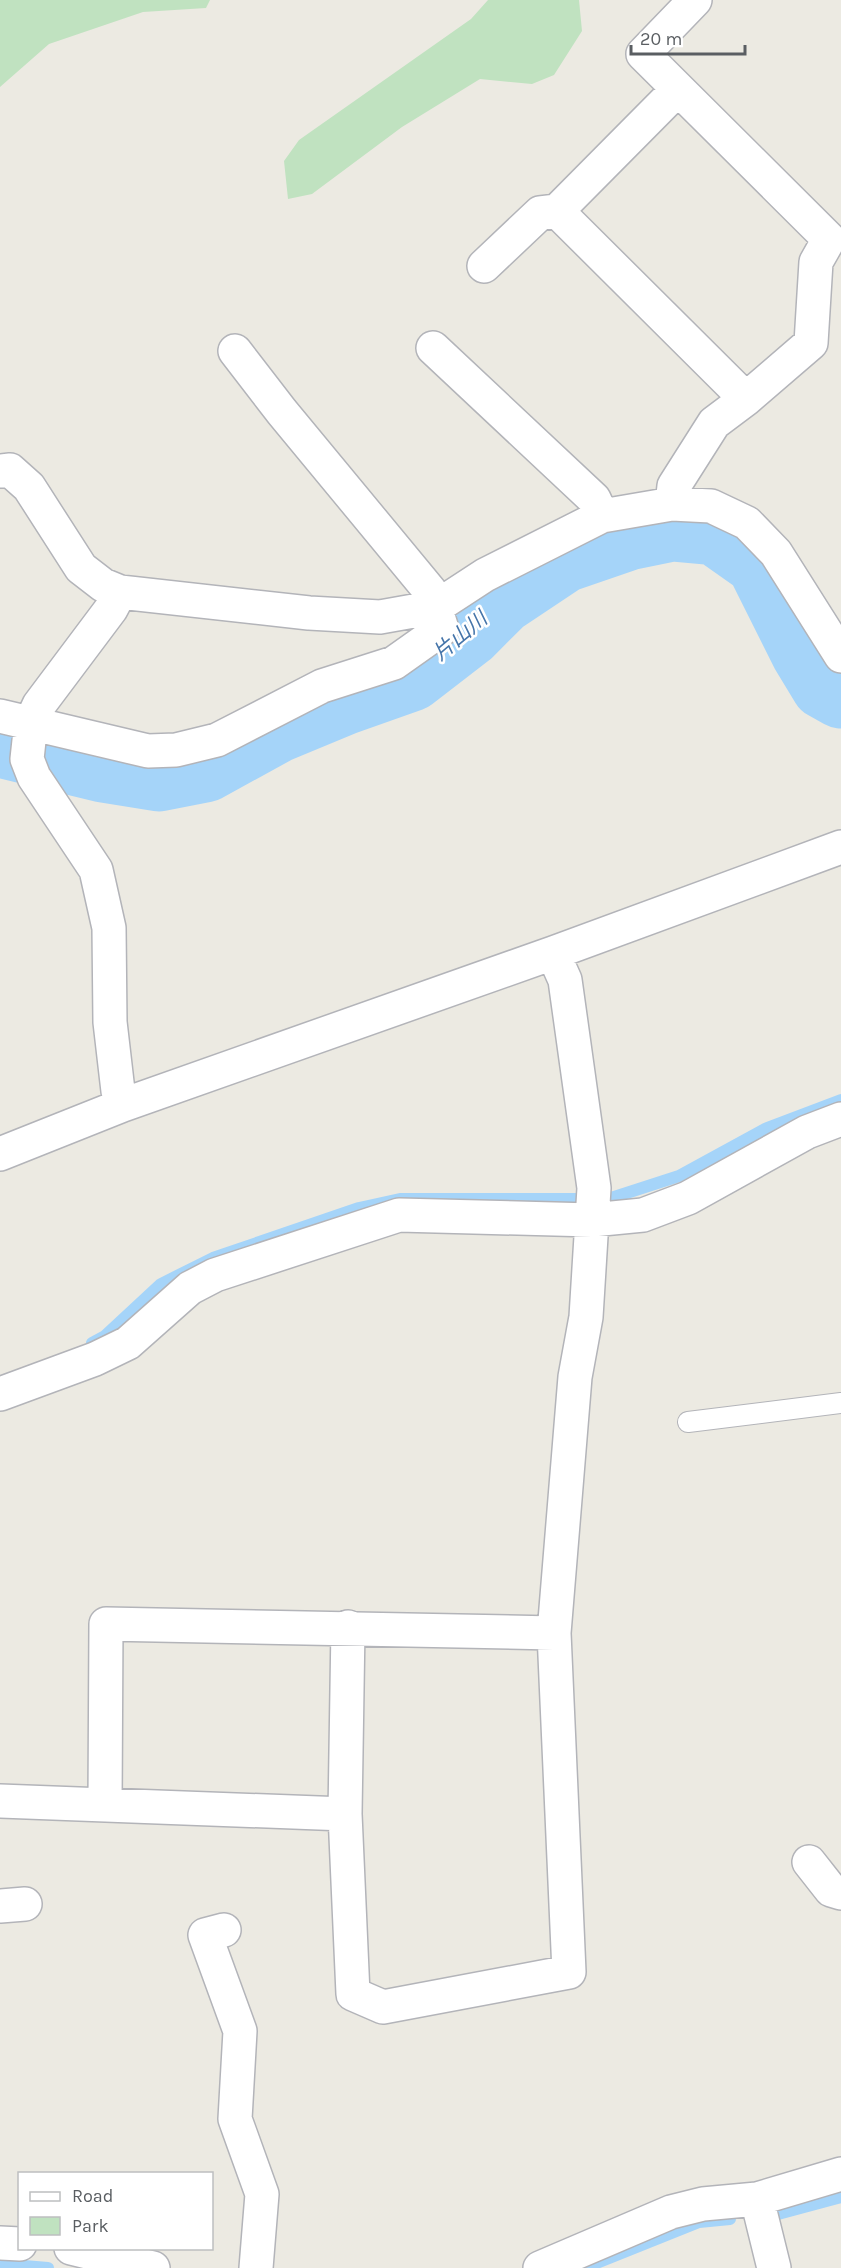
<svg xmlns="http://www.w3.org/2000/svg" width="841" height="2268" viewBox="0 0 841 2268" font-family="Karla,'Noto Sans JP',sans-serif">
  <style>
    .green { fill: #c0e2c0 }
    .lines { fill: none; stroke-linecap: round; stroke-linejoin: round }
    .stream { stroke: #a5d4f9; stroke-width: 12 }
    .river { stroke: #a5d4f9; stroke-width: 69 }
    .service-casing { stroke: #b3b4b9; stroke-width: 22 }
    .minor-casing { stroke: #b3b4b9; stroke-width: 36 }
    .service { stroke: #fff; stroke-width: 20 }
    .minor { stroke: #fff; stroke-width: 33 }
    .labels { text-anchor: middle; stroke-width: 5; stroke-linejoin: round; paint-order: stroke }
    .water-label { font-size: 21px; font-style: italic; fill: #4474a9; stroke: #fff }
  </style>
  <rect width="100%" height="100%" fill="#eceae2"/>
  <path class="green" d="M0 0H210L206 8 143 12 49 44 0 87Z
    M488 0H579L582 31 554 75 532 84 480 79 402 127 312 194 288 199 284 161 299 140 471 19Z"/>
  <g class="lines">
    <path class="stream" d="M92 1343 105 1336 161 1284 213 1258 359 1208 400 1199H608L679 1176 767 1128 841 1100
      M778 2214 841 2197
      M0 2264 48 2268
      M584 2268 699 2222 730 2219"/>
    <path class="river" d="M0 743 103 768 159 777 205 768 276 729 346 700 411 677 468 633 501 600 564 558 628 536 672 527 716 531 760 562 805 652 825 685 841 694"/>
    <defs>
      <path id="service" d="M688 1422 841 1403"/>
      <path id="minor" d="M695 0 643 54 829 239 816 262 811 343 746 399
        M557 211 746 399 714 423 674 486 672 504
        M484 266 540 213 557 211 678 89
        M433 348 594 499 602 516
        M0 471 10 470 29 487 81 568 103 585 120 592 309 613 380 617 436 607 485 575 602 516 672 504 711 506 747 523 776 553 841 656
        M120 592 111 609 39 705 31 722 27 759 34 777 96 870 109 928 110 1022 118 1091 123 1105
        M0 716 148 751 176 750 217 740 322 686 394 663 442 629 430 591 282 412 235 351
        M0 1154 123 1105 553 953 841 847
        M0 1394 95 1359 128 1343 190 1288 215 1275 399 1215 592 1220 643 1215 688 1198 807 1132 841 1119
        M0 1801 345 1814 348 1627
        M105 1805 106 1624 554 1633
        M345 1814 353 1994 383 2007 569 1972 554 1633 575 1377 586 1317 594 1188 565 980 553 953
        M809 1862 831 1890 841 1893
        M0 1906 25 1904
        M224 1930 205 1935 240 2031 235 2119 262 2194 256 2268
        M757 2199 774 2268
        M0 2243 20 2244
        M71 2248 153 2268
        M540 2268 671 2212 703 2204 757 2199 841 2174"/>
    </defs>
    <use href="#service" class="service-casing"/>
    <use href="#minor" class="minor-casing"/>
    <use href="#service" class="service"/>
    <use href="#minor" class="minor"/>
  </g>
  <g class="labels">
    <g class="water-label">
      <text transform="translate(460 636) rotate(-40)" y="7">片山川</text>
    </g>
  </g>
  <rect x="18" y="2172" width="195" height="78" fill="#ffffff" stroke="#bdbfc0" stroke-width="1.5"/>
  <rect x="30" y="2192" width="30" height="9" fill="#ffffff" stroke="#bdbfc0" stroke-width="1.5"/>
  <text x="72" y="2202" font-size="18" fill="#5a5e62">Road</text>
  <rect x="30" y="2217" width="30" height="18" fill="#c0e2c0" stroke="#bdbfc0" stroke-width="1.5"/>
  <text x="72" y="2232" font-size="18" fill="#5a5e62">Park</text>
  <path d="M631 45v9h114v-9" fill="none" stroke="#5a5e62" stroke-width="3"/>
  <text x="640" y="45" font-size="18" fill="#5a5e62" stroke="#ffffff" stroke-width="4.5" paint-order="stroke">20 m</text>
</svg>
